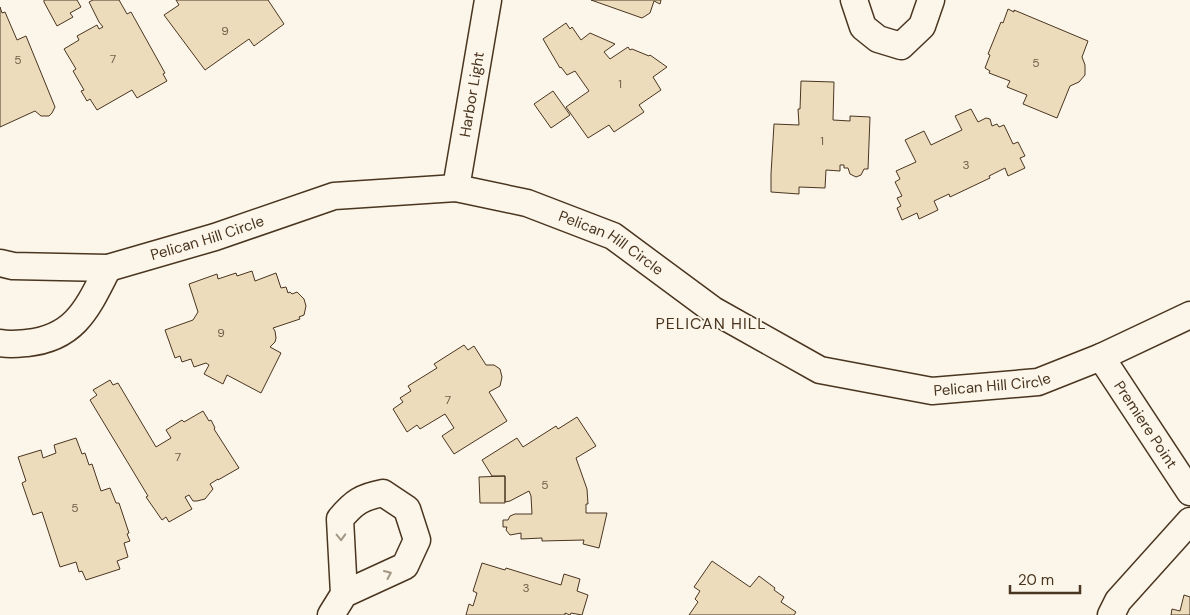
<svg xmlns="http://www.w3.org/2000/svg" width="1190" height="615" viewBox="0 0 1190 615" font-family="'DM Sans',sans-serif">
  <style>
    .building { fill: #ecdcbc; stroke: #4a3520 }
    .lines { fill: none; stroke-linecap: round; stroke-linejoin: round }
    .minor-casing { stroke: #4a3520; stroke-width: 29 }
    .minor { stroke: #fbf6e9; stroke-width: 26 }
    .oneway { stroke: #a29684 }
    .labels { text-anchor: middle; stroke-width: 4; stroke-linejoin: round; paint-order: stroke }
    .number-label { font-size: 12px; fill: #725f47 }
    .street-label { font-size: 15px; fill: #4a3520; stroke: #fbf6e9 }
    .neighbourhood-label { font-size: 16px; letter-spacing: 1px; fill: #4a3520; stroke: #fbf6e9 }
  </style>
  <rect width="100%" height="100%" fill="#fbf6e9"/>
  <path class="building" d="M44 0H77L81 7 70 13 73 17 57 26 44 2Z
    M93 0H119L127 14 131 12 165 73 163 74 167 81 137 98 132 90 97 110 90 99 87 101 81 91 84 90 73 71 76 69 64 49 79 40 77 36 97 25 99 29 103 27 99 22 89 2Z
    M176 0H268L284 24 254 46 249 39 205 70 164 15 179 5Z
    M591 0H661L660 4 654 1 650 13 642 18Z
    M0 7 2 13 5 12 17 40 26 36 55 107 52 113 49 116H41L35 111 0 127Z
    M1008 9 1014 12V10L1088 41 1082 57 1085 65V75L1079 82 1070 86 1057 118 1023 104 1027 95 1007 87 1010 81 989 73 990 71 985 68 990 55 988 54 1001 22 1003 23Z
    M566 23 570 29 572 27 581 40 590 33 615 44 604 52 610 59 628 47 630 50 632 49 649 56 650 55 667 67 653 77 661 90 639 105 644 112 614 132 609 125 588 138 566 107 589 91 575 71 567 75 561 67 560 68 543 39Z
    M801 81 834 82 833 120 850 121V116L870 117 868 169H864L861 175 856 177 850 174 848 168H844V165H840V171L826 170 825 188 799 187V194L771 192V174L774 124 799 125 798 109H800Z
    M553 91 570 115 551 128 534 104Z
    M971 109 978 122 986 118 990 119 992 126 997 124 999 127 1004 125 1013 144 1018 142 1025 156 1020 158 1025 168 1008 176 1005 168 989 176 990 178 950 197 949 194 934 201 938 210 919 219 917 213 902 220 897 208 901 206 897 198 902 196 895 182 900 179 896 171 916 162 905 140 924 131 931 145 962 130 955 116Z
    M252 271 255 281 276 273 281 288 286 287 288 293 290 292 292 294 297 292 304 299 306 306 304 315 299 317 300 319 273 328 275 331 276 338 275 342 270 347 281 353 261 393 227 375 223 384 204 374 209 365 206 363 194 367 191 359 182 362 180 356 175 358 165 330 193 320 198 312 189 284 217 274 218 279 236 273 237 276Z
    M464 345 468 350 474 346 486 365H494L500 369 502 377 500 386 489 392 507 421 454 454 442 436 454 428 445 414 420 429 417 425 407 432 393 409 403 402 400 398 411 391 408 386 437 368 434 364Z
    M110 380 113 385 118 383 156 447 171 438 166 430 182 420 184 422 203 411 209 421 211 420 215 428 214 429 239 468 218 480V479L210 484 213 489 205 499 197 501H193L189 495 185 497 192 509 169 522 166 517 162 520 146 497 148 496 90 400 97 395 93 390Z
    M577 417 596 446 576 458 587 489 588 504H586V513H607L599 548 583 544 584 540 542 541V538L521 539V533L510 535 506 530 507 527H503V520H508L510 516 515 514H532L531 496 529 491 510 501 505 502V476H492L482 460 517 438 523 447 556 426 558 429Z
    M76 438 82 454 85 453 89 465 92 464 101 491 110 488 116 503H119L129 533 127 534 130 541 124 543 128 557 117 561 120 569 86 580 82 571 79 572 76 562 60 567 42 512 33 515 22 483 26 481 18 457 41 450 43 458 56 453 54 445Z
    M505 476V503H480L479 477Z
    M712 561 750 587 759 576 775 588 774 590 784 597 781 602 796 612 794 615H689L698 602 695 599 700 591 694 587Z
    M482 563 505 570 506 568 561 585 564 574 580 579 577 591 588 595 582 615 571 613 570 615 565 613V615H466L469 604 473 606 477 593 473 591Z
    M1184 595 1190 597V615H1171L1172 609 1180 611Z"/>
  <g class="lines">
    <defs>
      <g id="minor">
        <path d="M854 0 863 27 878 39 901 46 922 26 931 0"/>
        <path id="s1" d="M456 188 488 0"/>
        <path id="s2" d="M0 263 13 266 108 268 215 237 334 196 456 188 527 203 613 236 713 310 820 370 932 391 1038 382 1101 357 1190 315"/>
        <path d="M0 343C9 345 17 344 27 343 76 338 88 307 108 268"/>
        <path id="s3" d="M1101 357 1190 492"/>
        <path d="M331 615 344 594 340 519C354 502 362 497 383 493L407 509 417 540 405 566 344 594"/>
        <path d="M1111 615 1118 601 1190 521"/>
      </g>
    </defs>
    <use href="#minor" class="minor-casing"/>
    <use href="#minor" class="minor"/>
  </g>
  <defs><path id="oneway-chevron" d="M-2-3.5L2.5 0L-2 3.5" fill="none" stroke-width="1.6" stroke-linecap="round" stroke-linejoin="round" transform="scale(1.25)"/></defs>
  <g class="oneway">
    <use href="#oneway-chevron" transform="translate(341 537) rotate(88)"/>
    <use href="#oneway-chevron" transform="translate(388 574) rotate(-24)"/>
  </g>
  <g class="labels">
    <g class="number-label">
      <text x="225" y="35">9</text>
      <text x="113" y="63">7</text>
      <text x="18" y="64">5</text>
      <text x="1036" y="67">5</text>
      <text x="620" y="88">1</text>
      <text x="822" y="145">1</text>
      <text x="966" y="169">3</text>
      <text x="221" y="337">9</text>
      <text x="448" y="404">7</text>
      <text x="178" y="461">7</text>
      <text x="545" y="489">5</text>
      <text x="75" y="512">5</text>
      <text x="526" y="592">3</text>
    </g>
    <g class="street-label">
      <text dy="5" stroke="none"><textPath href="#s1" startOffset="95">Harbor Light</textPath></text>
      <text dy="5" stroke="none"><textPath href="#s2" startOffset="212">Pelican Hill Circle</textPath></text>
      <text dy="5" stroke="none"><textPath href="#s2" startOffset="634">Pelican Hill Circle</textPath></text>
      <text dy="5" stroke="none"><textPath href="#s2" startOffset="1054">Pelican Hill Circle</textPath></text>
      <text dy="5" stroke="none"><textPath href="#s3" startOffset="81">Premiere Point</textPath></text>
    </g>
    <g class="neighbourhood-label">
      <text x="711" y="329">PELICAN HILL</text>
    </g>
  </g>
  <path d="M1010 585v8h70v-8" fill="none" stroke="#4a3520" stroke-width="2.5"/>
  <text x="1018" y="585" font-size="15" fill="#4a3520" stroke="#fbf6e9" stroke-width="4" paint-order="stroke">20 m</text>
</svg>
